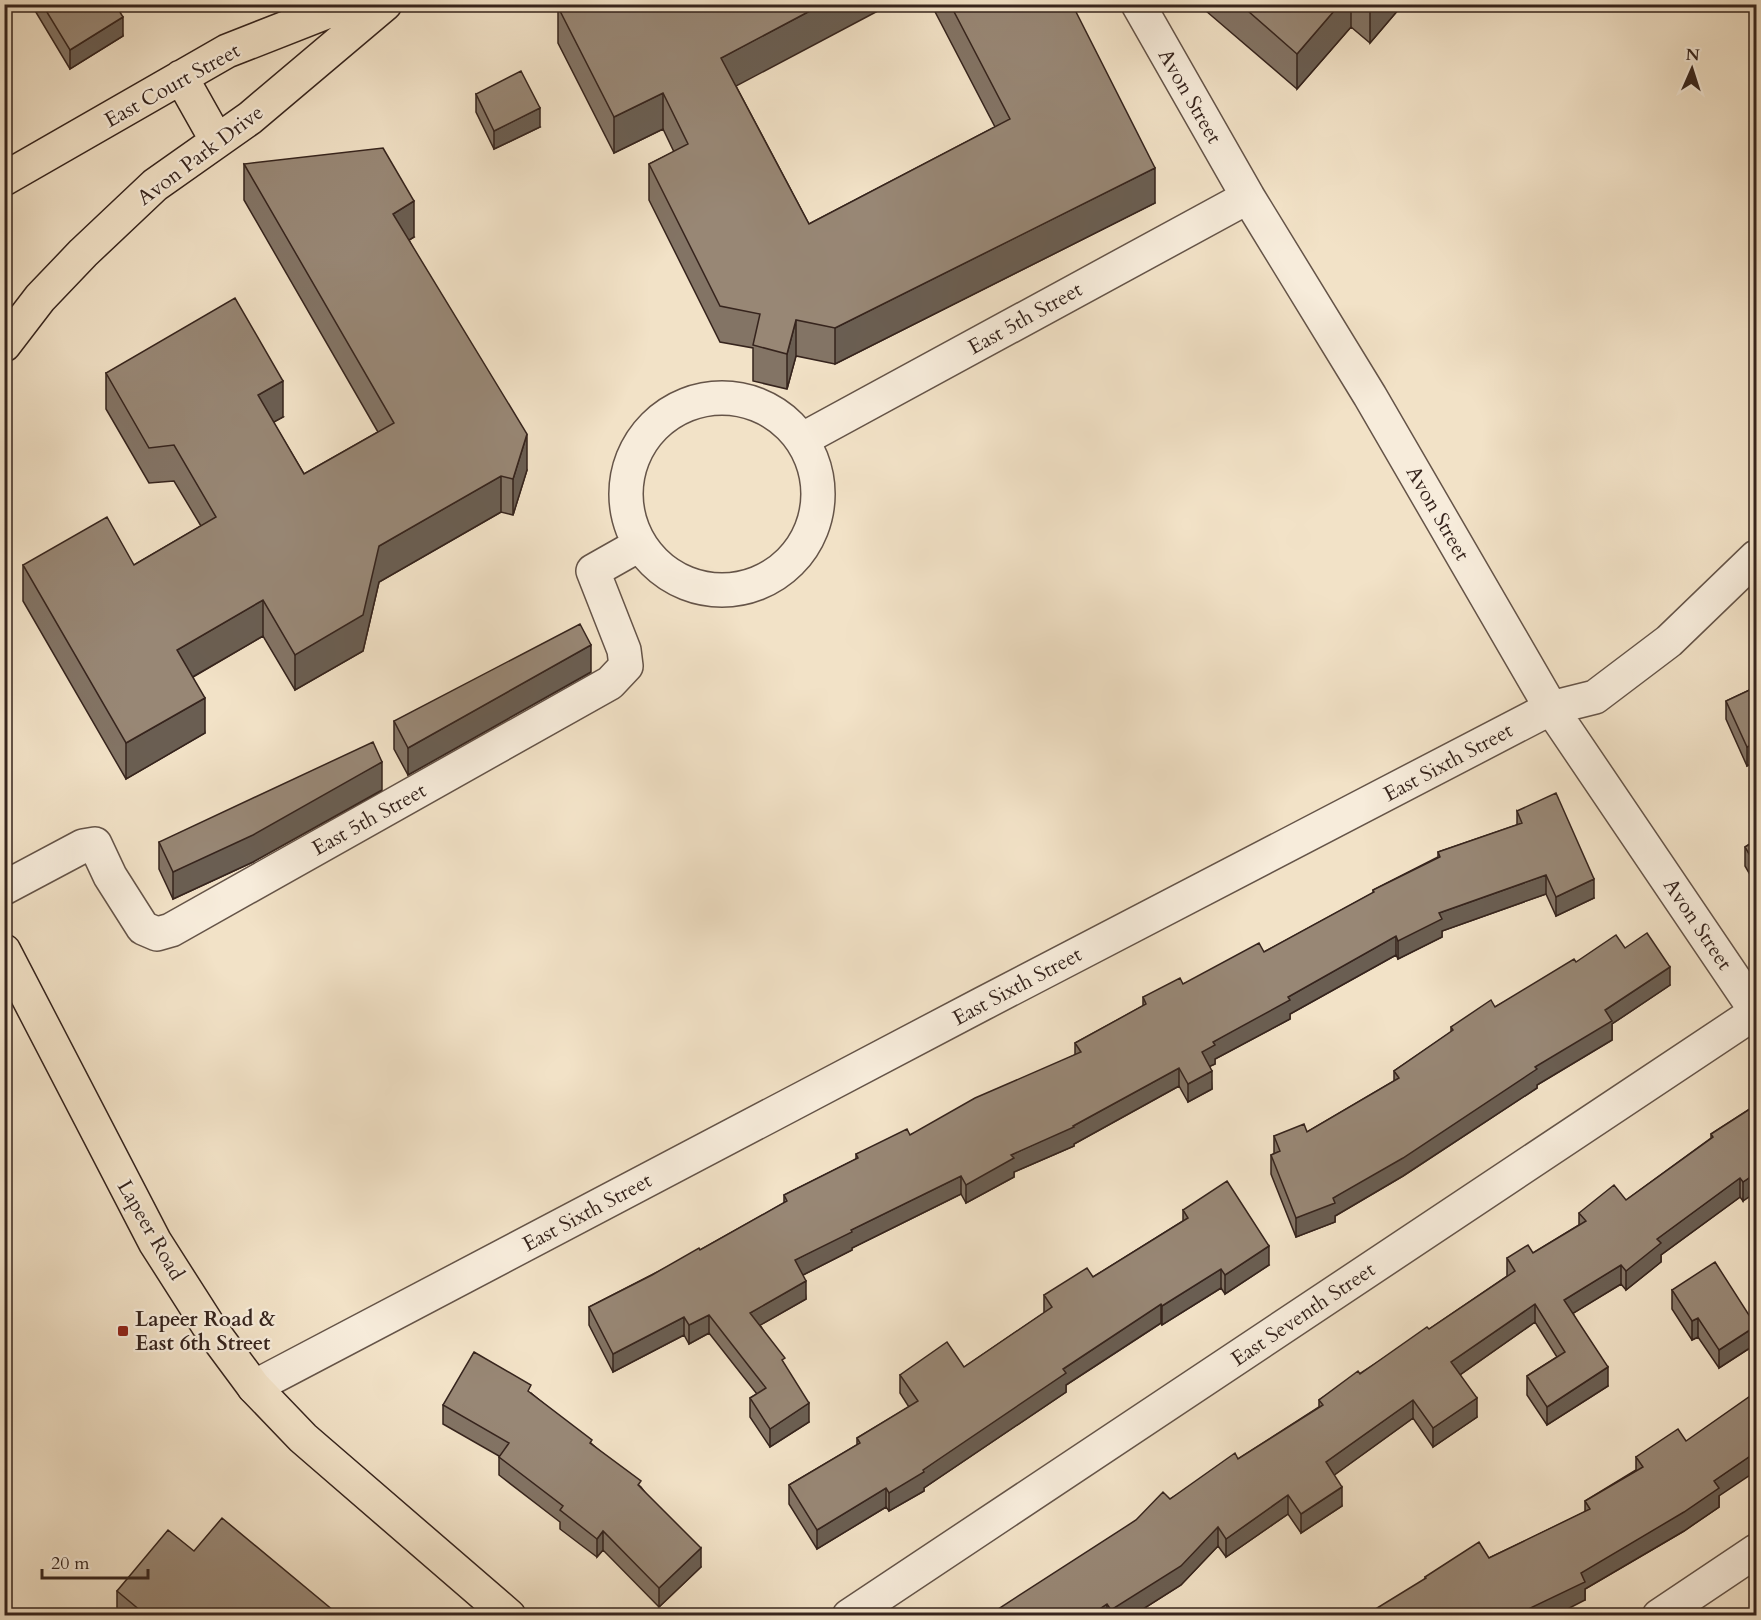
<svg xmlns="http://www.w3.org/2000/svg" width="1761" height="1620" viewBox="0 0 1761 1620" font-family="Cardo,serif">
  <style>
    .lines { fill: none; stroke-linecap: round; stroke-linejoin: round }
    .minor-casing { stroke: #655448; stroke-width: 36 }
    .major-casing { stroke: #36241d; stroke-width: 36 }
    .minor { stroke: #f7ecdb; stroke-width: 33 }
    .major { stroke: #f2e2c7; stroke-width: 33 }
    .wall { fill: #837465; stroke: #36241d; stroke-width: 1.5 }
    .shaded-wall { fill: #6a5e52; stroke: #36241d; stroke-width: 1.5 }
    .building { fill: #988775; stroke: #36241d; stroke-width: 1.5 }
    .poi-dot { fill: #8f2418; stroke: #f7ecdb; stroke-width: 2 }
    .labels { text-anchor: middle; stroke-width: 4.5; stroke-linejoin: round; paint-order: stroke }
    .street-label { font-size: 21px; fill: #36241d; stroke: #f7ecdb }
    .poi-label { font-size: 21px; font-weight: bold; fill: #36241d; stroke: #f7ecdb; text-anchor: start }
  </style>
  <rect width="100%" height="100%" fill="#f2e2c7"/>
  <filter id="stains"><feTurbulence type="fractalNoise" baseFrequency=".00333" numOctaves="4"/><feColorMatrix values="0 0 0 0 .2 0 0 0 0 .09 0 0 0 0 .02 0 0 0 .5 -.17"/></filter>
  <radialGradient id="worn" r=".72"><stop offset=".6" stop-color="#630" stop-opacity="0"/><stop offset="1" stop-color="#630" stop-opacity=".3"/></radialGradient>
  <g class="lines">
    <defs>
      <path id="minor" d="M1138 4 1248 197 1370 396 1551 708 1756 1011
        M626 494a96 96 0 1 1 192 0a96 96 0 1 1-192 0Z
        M803 439 1248 197
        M4 888 83 846 95 844 110 876 143 928 157 934 171 930 610 683 626 666 624 650 593 571 639 545
        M254 1387 982 1004 1551 708 1595 697 1669 641 1756 557
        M849 1616 1756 1012
        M1659 1616 1756 1551"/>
      <path id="major" d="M181 77 217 141
        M4 179 227 51 347 4
        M4 345 40 298 83 253 155 185 250 118 385 4
        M4 951 155 1242 208 1325 254 1387 303 1438 509 1616"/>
    </defs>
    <use href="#minor" class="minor-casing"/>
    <use href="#major" class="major-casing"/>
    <use href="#minor" class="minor"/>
    <use href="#major" class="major"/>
  </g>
  <path class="wall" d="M31 4H115L123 36 70 69Z
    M931 4H1072L1155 203 835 364 796 356 787 389 753 381V348L720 342 649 200V164L674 152 663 129 614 153 558 43V7L736 86 809 224 995 127Z
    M1206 4H1399V9L1370 43 1351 27 1297 89 1206 11Z
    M1755 4H1756V44Z
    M476 94 540 127 494 149 476 112Z
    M244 164 414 237 409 240 527 470 513 515 501 512 379 582 363 651 295 690 263 636 193 677 205 733 126 779 23 601V565H134L201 526 174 481 149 483 106 409V373L283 417 273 422 304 474 378 432 244 200Z
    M591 672 408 775 394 749V721Z
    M1756 687V761L1747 766 1726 719V701Z
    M382 790 253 862 173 899 159 869V842Z
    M1517 811 1594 898 1556 916 1546 894 1442 931V937L1398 959 1396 955 1290 1014V1019L1215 1059V1064L1210 1066 1212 1089 1188 1102 1179 1086 1074 1144V1146L1014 1172V1177L966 1203 961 1194 852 1248V1250L803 1275 806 1299 760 1325 785 1366 809 1422 770 1447 750 1417V1398L757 1394 709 1333 689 1344 684 1335 613 1372 589 1325V1307L700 1250 784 1203V1195L856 1159V1154L910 1135 1075 1055V1043L1143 1006V997L1183 984 1264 952 1373 893V890L1438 857V852L1517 825Z
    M1756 840V885L1745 866V847Z
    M1625 948 1670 985 1612 1024V1040L1537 1085V1088L1403 1176 1335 1216V1222L1296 1237 1271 1174V1155L1274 1154V1136L1307 1132 1394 1081V1071L1451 1032V1027L1495 1007 1576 962Z
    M1756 1105 1743 1201 1740 1197 1661 1255V1262L1626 1290 1621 1284 1573 1313 1608 1386 1547 1425 1527 1395V1376L1557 1357 1535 1322 1460 1375 1477 1417 1433 1447 1413 1418 1334 1475 1342 1506 1301 1533 1288 1514 1226 1557 1218 1546 1181 1585 1132 1616H990L1170 1499 1238 1459 1319 1407V1400L1429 1329 1507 1276V1258L1533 1253 1579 1225V1213L1626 1200 1711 1138V1134Z
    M1183 1210 1269 1265 1225 1294 1221 1288 1162 1325 1161 1323 1066 1385V1392L924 1488V1491L889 1511 886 1507 817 1549 789 1504V1485L857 1445V1438L909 1407 900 1393V1375L964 1367 1044 1313V1295L1093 1277 1183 1221Z
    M1672 1290 1756 1326V1344L1719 1368 1698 1337 1692 1340 1672 1309Z
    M531 1393 592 1444 641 1487 701 1567 659 1607 603 1550 597 1557 560 1529V1522L499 1475V1456L443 1424V1405Z
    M1636 1457 1719 1496V1507L1684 1531 1585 1589V1600L1425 1579V1577L1489 1558 1585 1512V1501L1636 1470Z
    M194 1551 340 1616H117V1591Z"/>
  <path class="shaded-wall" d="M823 4H891L721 94V58Z
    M1340 4H1351V27L1297 89V54Z
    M1372 4H1399V9L1370 43V7Z
    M123 17V36L70 69V50Z
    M663 93V129L614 153V117Z
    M540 108V127L494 149V131Z
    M1155 168V203L835 364V328Z
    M414 201V237L393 250V214Z
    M796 320V356L787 389V354Z
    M283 381V417L258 431V395Z
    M527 434V470L513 515V479Z
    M501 476V512L379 582 363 651 295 690V655L379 546Z
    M263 600V636L177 686V650Z
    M591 645V672L408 775V748Z
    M205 698V733L126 779V743Z
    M1756 743V761L1747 766V747Z
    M382 762V790L253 862 173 899V872Z
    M1546 875V894L1442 931V937L1398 959V941L1439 913Z
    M1594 879V898L1556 916V897Z
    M1396 936V955L1290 1014V1019L1215 1059V1064L1202 1070V1052L1213 1042 1288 997Z
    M1670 967V985L1612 1024V1040L1537 1085V1088L1403 1176 1335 1216V1222L1296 1237V1218L1333 1198 1535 1067 1605 1010Z
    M1179 1068V1086L1074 1144V1146L1014 1172V1177L966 1203V1185L1011 1155 1073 1126Z
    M1212 1071V1089L1188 1102V1084Z
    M1756 1173V1192L1743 1201V1182Z
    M961 1176V1194L852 1248V1250L795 1279V1260L851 1230Z
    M1740 1178V1197L1661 1255V1262L1626 1290V1271L1657 1239Z
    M1269 1246V1265L1225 1294V1275Z
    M1621 1265V1284L1564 1319V1300Z
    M1221 1269V1288L1162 1325V1306Z
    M806 1281V1299L750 1331V1313Z
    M1161 1304V1323L1066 1385V1392L924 1488V1491L889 1511V1493L923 1470 1063 1369Z
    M1535 1304V1322L1451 1381V1362Z
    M709 1315V1333L689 1344V1325Z
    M684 1317V1335L613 1372V1354Z
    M1698 1318V1337L1692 1340V1321Z
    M1756 1326V1344L1719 1368V1350Z
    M1608 1367V1386L1547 1425V1407Z
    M1477 1398V1417L1433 1447V1428Z
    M1413 1400V1418L1326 1481V1462Z
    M809 1403V1422L770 1447V1429Z
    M1756 1452V1471L1719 1496V1507L1684 1531 1585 1589V1600L1554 1616H1524V1611Z
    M1342 1487V1506L1301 1533V1514Z
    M886 1488V1507L817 1549V1530Z
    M1288 1495V1514L1226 1557V1539Z
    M1218 1527V1546L1181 1585 1132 1616H1111V1610Z
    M603 1531V1550L597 1557V1539Z
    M701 1548V1567L659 1607V1588Z
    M1107 1604V1616H1089Z"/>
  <path class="building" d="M42 4H115L123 17 70 50Z
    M563 4H823L721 58 809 224 1010 119 950 4H1072L1155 168 835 328 796 320 787 354 753 345 760 314 720 306 649 164 688 144 663 93 614 117 558 7Z
    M1240 4H1340L1297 54Z
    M521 71 540 108 494 131 476 94Z
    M383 148 414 201 393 214 527 434 513 479 501 476 379 546 363 615 295 655 263 600 177 650 205 698 126 743 23 565 107 517 134 565 216 517 174 445 149 448 106 373 235 298 283 381 258 395 304 474 394 423 244 164Z
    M580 624 591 645 408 748 394 721Z
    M1756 687V743L1747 747 1726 701Z
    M373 742 382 762 253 835 173 872 159 842Z
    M1556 793 1594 879 1556 897 1546 875 1439 913 1442 919 1398 941 1396 936 1288 997 1290 1000 1213 1042 1215 1045 1202 1052 1212 1071 1188 1084 1179 1068 1073 1126 1074 1127 1011 1155 1014 1158 966 1185 961 1176 851 1230 852 1232 795 1260 806 1281 750 1313 785 1358 782 1360 809 1403 770 1429 750 1398 766 1388 709 1315 689 1325 684 1317 613 1354 589 1307 652 1275 699 1248 700 1250 787 1201 784 1195 858 1158 856 1154 907 1129 910 1135 975 1098 1081 1052 1075 1043 1146 1004 1143 997 1180 978 1183 984 1259 943 1264 952 1374 892 1373 890 1440 857 1438 852 1522 823 1517 811Z
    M1756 840V866L1745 847Z
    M1647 933 1670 967 1605 1010 1612 1021 1535 1067 1537 1069 1403 1158 1333 1198 1335 1203 1296 1218 1271 1155 1280 1151 1274 1136 1304 1124 1307 1132 1399 1078 1394 1071 1453 1030 1451 1027 1491 1000 1495 1007 1574 959 1576 962 1616 935 1625 948Z
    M1756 1105V1173L1743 1182 1740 1178 1657 1239 1661 1243 1626 1271 1621 1265 1564 1300 1608 1367 1547 1407 1527 1376 1565 1352 1535 1304 1451 1362 1477 1398 1433 1428 1413 1400 1326 1462 1342 1487 1301 1514 1288 1495 1226 1539 1218 1527 1181 1566 1111 1610 1107 1604 1089 1616H990L995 1611 1136 1520 1163 1492 1170 1499 1235 1453 1238 1459 1323 1405 1319 1400 1358 1371 1360 1374 1427 1327 1429 1329 1515 1271 1507 1258 1528 1245 1533 1253 1586 1221 1579 1213 1614 1185 1626 1200 1713 1137 1711 1134Z
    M1227 1181 1269 1246 1225 1275 1221 1269 1162 1306 1161 1304 1063 1369 1066 1373 923 1470 924 1472 889 1493 886 1488 817 1530 789 1485 860 1443 857 1438 918 1401 900 1375 947 1342 964 1367 1052 1307 1044 1295 1087 1268 1093 1277 1188 1218 1183 1210Z
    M1715 1262 1756 1326 1719 1350 1698 1318 1692 1321 1672 1290Z
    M474 1352 531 1385 528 1391 592 1440 590 1443 641 1481 638 1485 701 1548 659 1588 603 1531 597 1539 560 1510 563 1506 499 1457 509 1443 443 1405Z
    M1756 1392V1452L1714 1481 1719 1488 1684 1512 1581 1573 1585 1582 1524 1611 1527 1616H1364L1426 1578 1425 1577 1479 1542 1489 1558 1590 1509 1585 1501 1643 1467 1636 1457 1678 1429 1686 1441Z
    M222 1518 340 1616H147L117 1591 168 1530 194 1551Z"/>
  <rect class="poi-dot" x="117" y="1325" width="12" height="12" rx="3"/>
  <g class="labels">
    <g class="street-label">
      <text transform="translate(172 85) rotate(-29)" y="7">East Court Street</text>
      <text transform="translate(1190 96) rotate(60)" y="7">Avon Street</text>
      <text transform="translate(200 155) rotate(-37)" y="7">Avon Park Drive</text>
      <text transform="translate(1025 318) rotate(-29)" y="7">East 5th Street</text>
      <text transform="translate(1438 513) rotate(60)" y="7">Avon Street</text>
      <text transform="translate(1448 762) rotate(-28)" y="7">East Sixth Street</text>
      <text transform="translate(369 819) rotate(-29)" y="7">East 5th Street</text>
      <text transform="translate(1698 924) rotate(56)" y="7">Avon Street</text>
      <text transform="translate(1017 986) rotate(-28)" y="7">East Sixth Street</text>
      <text transform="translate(587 1212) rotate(-28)" y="7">East Sixth Street</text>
      <text transform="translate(151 1230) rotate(60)" y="7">Lapeer Road</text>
      <text transform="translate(1303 1314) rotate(-34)" y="7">East Seventh Street</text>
    </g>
    <g class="poi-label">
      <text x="135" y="1326">Lapeer Road &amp;<tspan x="135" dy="24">East 6th Street</tspan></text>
    </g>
  </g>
  <rect width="1761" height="1620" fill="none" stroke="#f2e2c7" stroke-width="24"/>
  <rect x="6" y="6" width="1749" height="1608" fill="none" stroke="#36241d" stroke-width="3"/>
  <rect x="12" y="12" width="1737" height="1596" fill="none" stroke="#36241d" stroke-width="1.5"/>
  <g transform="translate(1692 69) rotate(3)" stroke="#f7ecdb" stroke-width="4.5" paint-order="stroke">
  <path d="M0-4.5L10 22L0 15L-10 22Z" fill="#36241d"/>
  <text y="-9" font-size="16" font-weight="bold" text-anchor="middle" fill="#36241d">N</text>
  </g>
  <path d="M42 1569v9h106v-9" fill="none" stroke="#36241d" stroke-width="3"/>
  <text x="51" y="1569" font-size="18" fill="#36241d" stroke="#f7ecdb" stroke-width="4.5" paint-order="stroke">20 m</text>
  <rect width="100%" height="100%" filter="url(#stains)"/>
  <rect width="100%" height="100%" fill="url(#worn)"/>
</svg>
